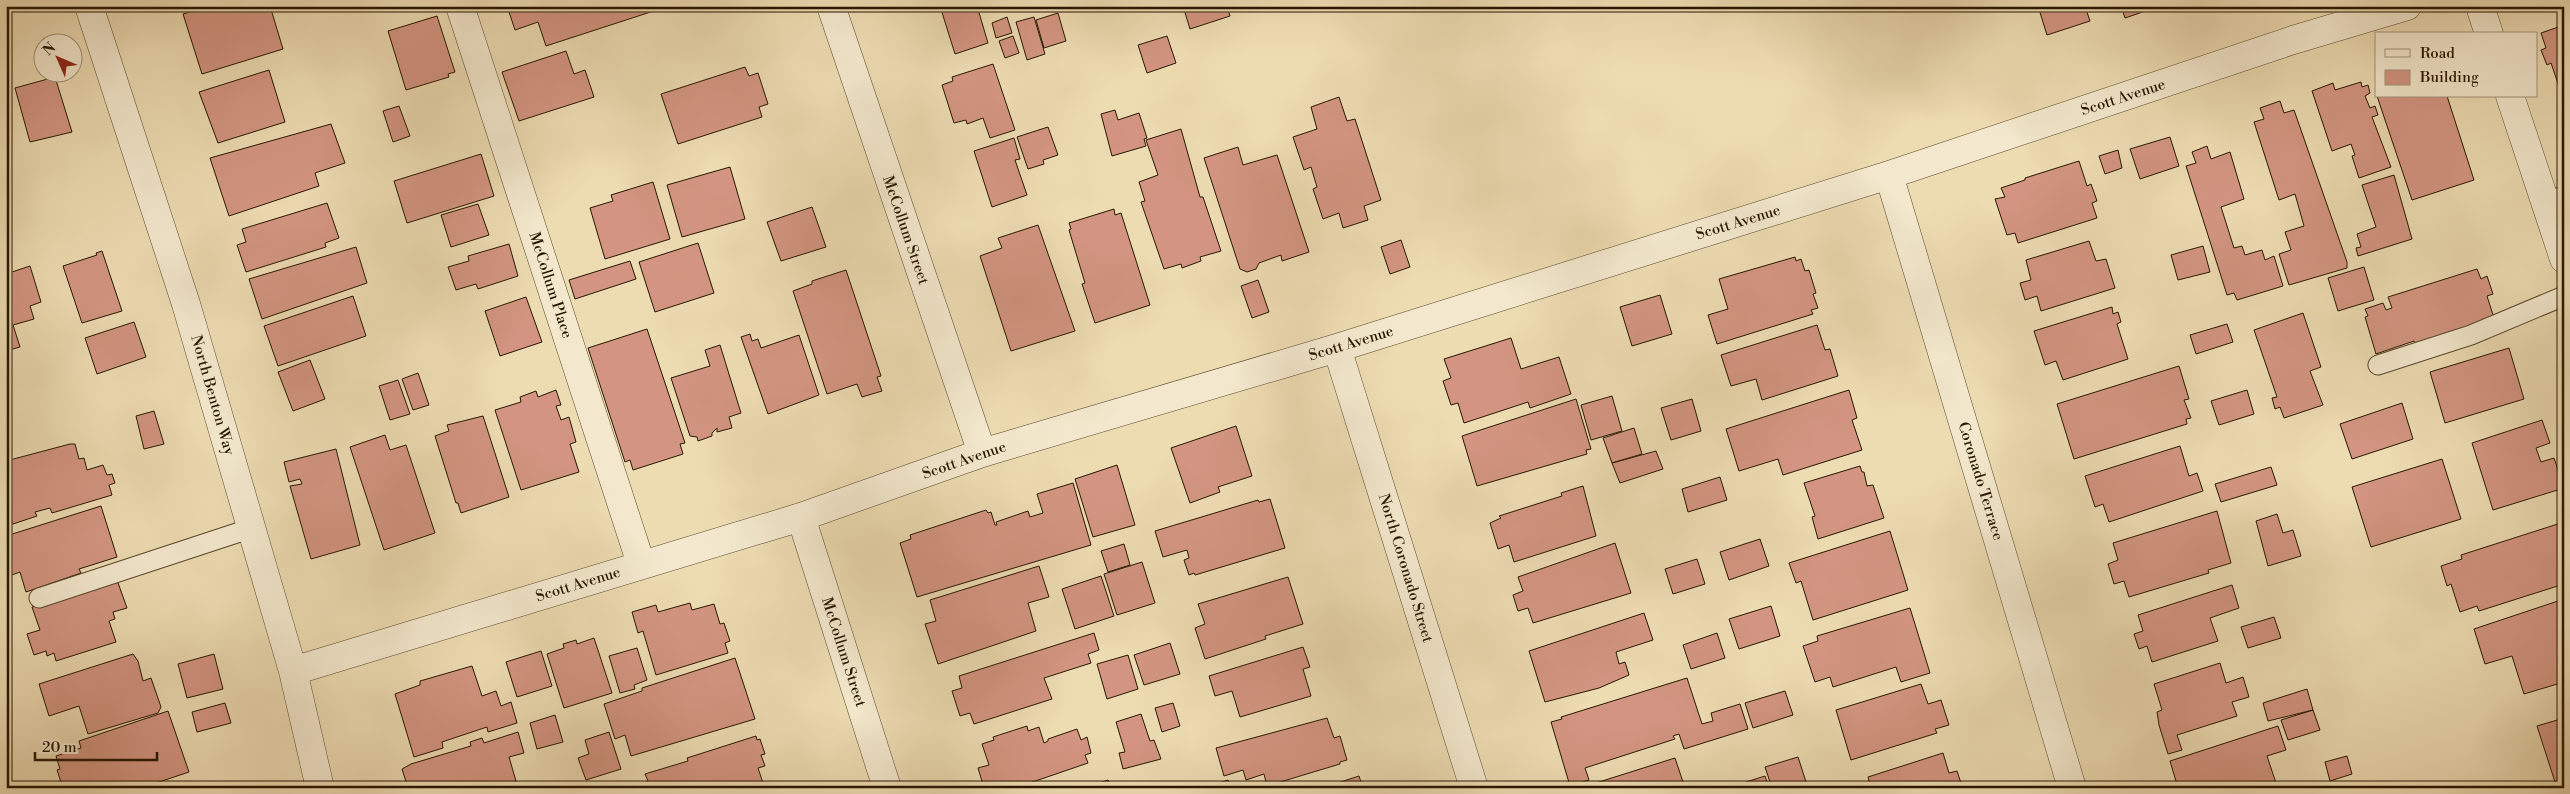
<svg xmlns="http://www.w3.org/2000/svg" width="2570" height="794" viewBox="0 0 2570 794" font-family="'Libre Bodoni',serif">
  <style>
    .building { fill: #d39581; stroke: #271700 }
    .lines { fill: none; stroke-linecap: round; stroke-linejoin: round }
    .service-casing { stroke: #58482c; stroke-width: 21 }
    .minor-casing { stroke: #58482c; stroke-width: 29 }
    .service { stroke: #f3e8cd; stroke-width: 19 }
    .minor { stroke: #f3e8cd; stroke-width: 28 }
    .labels { text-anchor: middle; stroke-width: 4.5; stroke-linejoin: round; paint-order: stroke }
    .street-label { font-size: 15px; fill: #271700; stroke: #f3e8cd }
  </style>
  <rect width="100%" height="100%" fill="#eddbb2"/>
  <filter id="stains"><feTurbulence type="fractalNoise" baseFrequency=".004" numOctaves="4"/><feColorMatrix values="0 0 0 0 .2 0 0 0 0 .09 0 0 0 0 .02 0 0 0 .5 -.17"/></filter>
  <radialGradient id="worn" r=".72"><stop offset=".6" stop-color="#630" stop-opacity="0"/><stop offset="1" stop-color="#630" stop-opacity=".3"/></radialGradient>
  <path class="building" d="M210 6H270L283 49 202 74 183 14Z
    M507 6H669L546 46 538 22 515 30Z
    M940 6H977L988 43 955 54Z
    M1183 6H1227L1230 16 1190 29Z
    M2038 6H2085L2090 21 2047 35Z
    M2121 6H2160L2125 18Z
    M1058 13 1066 41 1044 48 1036 20Z
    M437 16 455 72 448 74 449 77 406 90 388 31Z
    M1007 17 1012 33 996 38 992 23Z
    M1034 17 1045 54 1027 60 1016 22Z
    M2564 25V101L2551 63 2547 65 2541 50 2546 48 2541 33Z
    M1013 36 1019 53 1005 58 999 41Z
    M1167 36 1176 63 1147 73 1138 45Z
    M566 51 574 74 585 70 594 97 519 121 502 72Z
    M993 64 1015 130 990 138 983 118 967 124 966 120 954 123 942 85 953 81 952 77Z
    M745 67 749 76 758 73 768 104 759 107 762 117 678 144 661 94Z
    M269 70 285 122 218 143 199 92Z
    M55 77 72 132 30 142 15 88Z
    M2361 82 2362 87 2368 85 2370 93 2365 96 2370 108 2375 106 2378 115 2372 117 2391 167 2359 178 2352 156 2355 155 2351 144 2332 151 2312 91 2333 83 2335 90Z
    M2377 96H2447L2474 180 2412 200Z
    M1339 97 1347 121 1355 119 1381 200 1364 206 1368 220 1343 228 1339 213 1323 219 1313 189 1317 187 1311 167 1304 170 1293 137 1317 129 1311 107Z
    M2280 101 2284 113 2294 110 2347 262V268L2289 285 2279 254 2291 250 2285 232 2304 226 2295 194 2279 200 2254 122 2264 119 2260 108Z
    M399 106 410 136 393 142 383 111Z
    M1115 110 1118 120 1139 113 1147 138 1144 139 1146 146 1112 156 1101 114Z
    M331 124 345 163 315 173 319 186 229 216 210 158Z
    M1048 127 1058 155 1043 160 1044 164 1028 169 1017 137Z
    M1181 129 1200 197H1203L1221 251 1200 257 1201 261 1182 268 1181 264 1164 269 1141 202 1145 201 1139 182 1158 175 1146 140Z
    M2170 137 2179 166 2140 179 2130 149Z
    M1014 138 1020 159 1015 160 1027 195 992 207 974 151Z
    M2207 146 2211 159 2230 152 2244 199 2221 207 2234 248 2242 246 2245 255 2262 250 2265 260 2274 256 2283 286 2237 300 2234 293 2227 295 2186 166 2196 163 2192 152Z
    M1238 147 1243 165 1277 155 1309 252 1282 261 1281 255 1259 263 1256 269 1247 272 1240 269 1204 158Z
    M2118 150 2122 168 2105 174 2099 156Z
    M481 154 494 196 407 223 394 181Z
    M2079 161 2087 186 2091 184 2097 201 2092 203 2097 218 2018 243 2015 233 2007 235 1995 199 2005 197 2001 188 2025 180V178Z
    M730 167 745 219 682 237 667 185Z
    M2394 175 2412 239 2358 256 2356 248 2361 247 2357 234 2376 227 2362 185Z
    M653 182 670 239 605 259 590 208 613 201 611 195Z
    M327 203 339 238 325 243 326 247 246 272 237 245 246 242 242 229Z
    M478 204 489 235 451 247 441 215Z
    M812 207 826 247 781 261 767 222Z
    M1114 209 1115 215 1121 213 1150 305 1095 323 1082 284 1085 283 1069 230 1071 229 1069 223Z
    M1038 225 1075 331 1011 351 980 256 1002 248 998 238Z
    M1401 240 1410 267 1390 274 1381 247Z
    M2089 241 2096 261 2106 259 2115 288 2041 311 2037 296 2025 300 2020 283 2031 280 2026 260Z
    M698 243 714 293 655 312 639 262Z
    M509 244 518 276 478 289 476 284 456 290 448 267 469 261 468 256Z
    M2203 246 2210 272 2178 280 2171 255Z
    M356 247 367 283 262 319 249 279Z
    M102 251 122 311 82 323 63 266 97 255 96 253Z
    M1795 257 1796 261 1801 259 1805 271 1809 270 1816 293 1813 294 1818 308 1811 310 1813 314 1717 344 1708 315 1728 309 1719 279Z
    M630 261 636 279 575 299 569 280Z
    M30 266 41 302 30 306 34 319 13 325 20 347 6 351V274Z
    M2364 267 2374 300 2338 311 2328 278Z
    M2477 269 2481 279 2487 276 2493 294 2487 296 2495 321 2416 346 2414 341 2376 354 2365 317 2368 316 2365 309 2383 303 2386 310 2392 308 2388 297Z
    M846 270 881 376 877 377 882 391 862 397 857 384 827 394 793 291 812 284V281Z
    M1258 280 1269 312 1252 318 1241 286Z
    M1660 295 1672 334 1632 346 1620 307Z
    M353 296 366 336 278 366 264 326Z
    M526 297 542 342 500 356 485 311Z
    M2112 307 2113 314 2118 312 2121 322 2117 324 2128 359 2063 380 2056 361 2045 365 2034 331Z
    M2303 313 2321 367 2310 371 2323 405 2284 418 2280 407 2275 409 2272 398 2277 397 2254 330Z
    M134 322 146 357 97 374 85 338Z
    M2227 324 2233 342 2196 354 2190 335Z
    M1817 325 1825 350 1830 349 1838 376 1762 400 1756 379 1731 386 1721 355Z
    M647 329 685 443 680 444 683 454 633 470 630 460 625 462 588 348Z
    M750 334 752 341 758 339 761 348 799 335 819 395 768 414 741 337Z
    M1511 338 1521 369 1559 357 1571 394 1530 408 1528 402 1464 423 1458 403 1451 405 1443 381 1451 378 1444 359Z
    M720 345 741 413 729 417 732 428 717 432V428L712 433V436L698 441 697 437 690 436 671 378 710 366 705 350Z
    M2509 348 2524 399 2445 423 2430 372Z
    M310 360 325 399 293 411 278 372Z
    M2179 366 2189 399 2184 400 2191 418 2186 419 2187 424 2074 459 2057 404Z
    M418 373 429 405 413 410 402 379Z
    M398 380 410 414 390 420 379 386Z
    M556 390 561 405 556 406 561 420 569 417 576 442 570 444 579 472 521 490 495 410 521 402 520 397 536 391 538 397Z
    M1849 390 1857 418 1852 420 1862 450 1783 475 1778 459 1739 471 1726 429Z
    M2247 390 2254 414 2219 425 2211 401Z
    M1612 396 1622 431 1591 440 1581 405Z
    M1576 399 1591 449 1586 450 1587 454 1477 486 1462 436Z
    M1692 399 1701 431 1671 440 1661 408Z
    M2402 403 2413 439 2352 459 2340 424Z
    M154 411 164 444 144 449 136 416Z
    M483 416 509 497 461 513 458 503H456L435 436 449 431 447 425Z
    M2542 420 2550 443 2536 448 2541 462 2554 458 2564 488 2493 510 2472 443Z
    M1236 426 1252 476 1218 487 1220 492 1190 503 1171 448Z
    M1634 428 1642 454 1612 463 1603 438Z
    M385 435 390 450 406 445 435 533 384 550 350 447Z
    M70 444H75L79 459 84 458 87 470 103 465 107 475 112 474 115 483 109 485 112 495 52 513 50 508 35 512 37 516 13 524 6 509V461Z
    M2180 446 2189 476 2197 473 2203 491 2109 522 2103 504 2095 507 2085 476Z
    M336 449 360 545 311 559 290 486 302 484 300 479 289 482 284 462Z
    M1656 451 1663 469 1620 483 1612 463Z
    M2442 459 2461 519 2371 547 2352 487Z
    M1117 465 1135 525 1093 537 1075 479Z
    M1860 466 1862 472H1864L1867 486 1873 485 1884 518 1818 539 1812 517 1815 516 1804 483Z
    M2271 467 2277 485 2221 502 2215 484Z
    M1720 477 1727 500 1688 512 1682 489Z
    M1073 483 1091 545 917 597 900 543 911 539 910 535 986 510 988 513 991 512 995 525H997L996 522 1028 511 1030 517 1043 513 1037 494Z
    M1583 486 1596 536 1514 562 1509 545 1498 549 1490 523 1501 518 1499 516 1562 496 1561 493Z
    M1270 499 1285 548 1195 575 1194 573 1189 575 1184 560 1189 558 1187 550 1163 557 1155 531 1258 500 1259 502Z
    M101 506 117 557 79 569 81 573 26 592 20 572 9 576 6 567 8 557 6 536Z
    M2217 511 2231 563 2208 570 2209 573 2129 597 2124 581 2114 584 2108 564 2118 560 2113 543Z
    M2277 514 2283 533 2293 530 2301 556 2268 566 2256 521Z
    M2564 522V584L2479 611 2477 606 2460 612 2451 584 2447 586 2441 566 2462 559 2461 555Z
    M1890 531 1908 590 1813 620 1801 581 1796 583 1789 563Z
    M1760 539 1769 566 1729 580 1720 552Z
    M1615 543 1631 593 1533 623 1528 608 1518 611 1513 595 1523 591 1518 577Z
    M1124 544 1130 565 1108 572 1101 551Z
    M1697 559 1705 584 1673 594 1665 569Z
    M1142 562 1155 603 1117 615 1104 574Z
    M1039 566 1049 597 1028 603 1036 631 938 664 925 624 936 621 930 600Z
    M1101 576 1114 616 1075 629 1062 589Z
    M1288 577 1303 624 1265 636 1266 639 1205 659 1195 628 1205 624 1198 604Z
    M117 580 127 608 113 612 115 619 109 621 116 642 56 661 54 653 47 656 46 651 34 655 27 634 40 630 32 607Z
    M2232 585 2239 608 2210 618 2218 641 2152 662 2147 646 2139 649 2134 634 2143 631 2138 615Z
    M2564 599V630L2561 631 2564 638V682L2524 694 2512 656 2485 664 2474 629Z
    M690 603 692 610 714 604 720 624 724 623 730 641 725 643 728 653 656 675 643 631 638 633 632 612 656 605 658 612Z
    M1771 606 1780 636 1739 649 1729 619Z
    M1910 608 1930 673 1901 682 1896 667 1833 687 1830 677 1815 682 1803 646 1818 641 1817 636Z
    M1644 613 1653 640 1616 652 1619 664 1625 662 1629 675 1599 688 1545 702 1529 651Z
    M2274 617 2281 638 2248 648 2241 627Z
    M1094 633 1099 650 1088 654 1091 663 1044 678 1052 699 974 724 970 713 960 716 952 691 962 688 959 676Z
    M1717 633 1725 658 1691 669 1683 645Z
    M594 638 612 693 564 708 547 654 564 648 563 644 576 640 577 644Z
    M1170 643 1180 674 1144 685 1134 655Z
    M1303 647 1310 667 1303 669 1311 696 1240 717 1232 691 1215 696 1209 676Z
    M637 648 647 680 634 685 635 689 620 693 609 656Z
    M541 651 552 686 517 697 506 662Z
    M133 654 138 661 143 681 151 678 161 707 158 713 88 734 79 706 49 716 39 684Z
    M214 654 223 689 187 698 178 664Z
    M1128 655 1138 689 1107 699 1097 664Z
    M735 658 755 719 631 756 625 735 615 739 604 704 642 691V688Z
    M2220 663 2226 683 2243 677 2249 697 2232 702 2237 716 2177 735 2182 750 2168 754 2159 725 2157 712 2162 710 2154 684Z
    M472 666 482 696 496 691 501 706 511 702 517 723 488 732 487 727 442 742 443 748 414 757 395 694 420 685V681Z
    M1687 678 1702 724 1713 721 1711 713 1740 704 1748 729 1684 749 1679 734 1673 736 1675 739 1585 768 1589 780 1570 786 1551 722 1562 719 1561 717Z
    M1921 684 1928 704 1941 700 1949 725 1935 729 1937 733 1851 760 1836 710Z
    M2307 689 2313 710 2268 721 2263 703Z
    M1785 691 1793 715 1753 728 1745 703Z
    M225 703 231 723 197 732 192 712Z
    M1173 703 1180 726 1162 732 1155 708Z
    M2313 710 2320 730 2288 740 2281 720Z
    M168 711 189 772 141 788H60L58 783 61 782 57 770 60 769 56 756 81 748 79 741Z
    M1141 714 1150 741 1154 740 1161 759 1123 769 1119 753 1125 752 1116 722Z
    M555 715 563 742 537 749 530 723Z
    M1327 718 1334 738 1340 736 1347 760 1340 762V764L1267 786 1264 774 1246 780 1243 770 1224 776 1216 748Z
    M2564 718V779L2555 782 2537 726Z
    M1027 726 1028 731 1039 727 1044 743 1048 741V739L1077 729 1081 740 1087 737 1091 753 1085 755 1088 763 1015 788H984L978 768 989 765 982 744 994 740 993 737Z
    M2278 726 2286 750 2267 756 2276 783 2260 788H2178L2170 761Z
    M518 732 524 753 509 757 518 788H408L402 769 411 764 471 746 470 742 482 738 484 743Z
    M609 732 621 769 586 780 578 758 589 754 585 740Z
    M756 736 757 740 760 739 765 754 761 755 765 766 758 768 763 783 761 787 645 788 643 783 648 781 645 774 688 761 687 758Z
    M1943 753 1949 773 1957 771 1961 783 1953 785 1954 788H1871L1868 777Z
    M2347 756 2352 774 2330 781 2325 762Z
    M1798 757 1808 788H1772L1765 767Z
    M1675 758 1684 785 1674 788H1580Z
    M1359 776 1363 788H1322Z
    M1765 776 1769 788H1730V787Z
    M1108 780 1111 788H1084Z
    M1228 780 1231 788H1204Z"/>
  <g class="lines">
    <defs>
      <path id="service" d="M2545 202 2564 196
        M2378 365 2471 335 2564 296
        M39 598 252 528"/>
      <path id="minor" d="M89 6 186 304 293 671 320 788
        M460 6 641 564
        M831 6 982 453
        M2480 6 2489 34
        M2510 96 2564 259
        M1889 175 2072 788
        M1337 348 1474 788
        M801 517 887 788
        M293 671 801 517 982 453 1337 348 1889 175 2293 40 2407 6"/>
    </defs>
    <use href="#service" class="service-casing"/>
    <use href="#minor" class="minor-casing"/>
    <use href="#service" class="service"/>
    <use href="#minor" class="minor"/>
  </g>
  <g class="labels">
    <g class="street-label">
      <text transform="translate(2123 97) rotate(-18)" y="5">Scott Avenue</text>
      <text transform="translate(1738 222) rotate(-17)" y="5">Scott Avenue</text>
      <text transform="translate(906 230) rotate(71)" y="5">McCollum Street</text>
      <text transform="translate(551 285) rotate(72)" y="5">McCollum Place</text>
      <text transform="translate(1351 343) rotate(-17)" y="5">Scott Avenue</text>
      <text transform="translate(213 395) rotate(74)" y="5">North Benton Way</text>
      <text transform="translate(964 460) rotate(-19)" y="5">Scott Avenue</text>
      <text transform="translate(1981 481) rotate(73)" y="5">Coronado Terrace</text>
      <text transform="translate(1406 568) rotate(73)" y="5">North Coronado Street</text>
      <text transform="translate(578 584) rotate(-17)" y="5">Scott Avenue</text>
      <text transform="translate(844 652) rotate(72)" y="5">McCollum Street</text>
    </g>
  </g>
  <rect width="2570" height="794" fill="none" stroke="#eddbb2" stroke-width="25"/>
  <rect x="8" y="8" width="2555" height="779" fill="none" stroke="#271700" stroke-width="2.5"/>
  <rect x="12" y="12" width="2545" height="769" fill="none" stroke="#271700"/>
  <rect x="2375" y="32" width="162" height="65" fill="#f3e8cd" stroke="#a1947b"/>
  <rect x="2385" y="49" width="25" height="8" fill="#f3e8cd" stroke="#a1947b"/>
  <text x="2420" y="58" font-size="15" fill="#271700">Road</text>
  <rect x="2385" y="70" width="25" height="15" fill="#d39581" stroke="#a1947b"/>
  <text x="2420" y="82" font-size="15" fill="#271700">Building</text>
  <g transform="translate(58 58) rotate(315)"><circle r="24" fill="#f3e8cd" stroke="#a1947b"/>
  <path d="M0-4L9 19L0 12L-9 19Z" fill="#8f2418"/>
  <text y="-8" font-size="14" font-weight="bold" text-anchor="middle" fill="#271700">N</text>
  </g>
  <path d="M35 752v8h122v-8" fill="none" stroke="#271700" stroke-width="2.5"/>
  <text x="42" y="752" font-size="15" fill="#271700" stroke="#f3e8cd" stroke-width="4" paint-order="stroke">20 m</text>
  <rect width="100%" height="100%" filter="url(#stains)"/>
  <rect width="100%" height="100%" fill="url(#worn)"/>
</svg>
